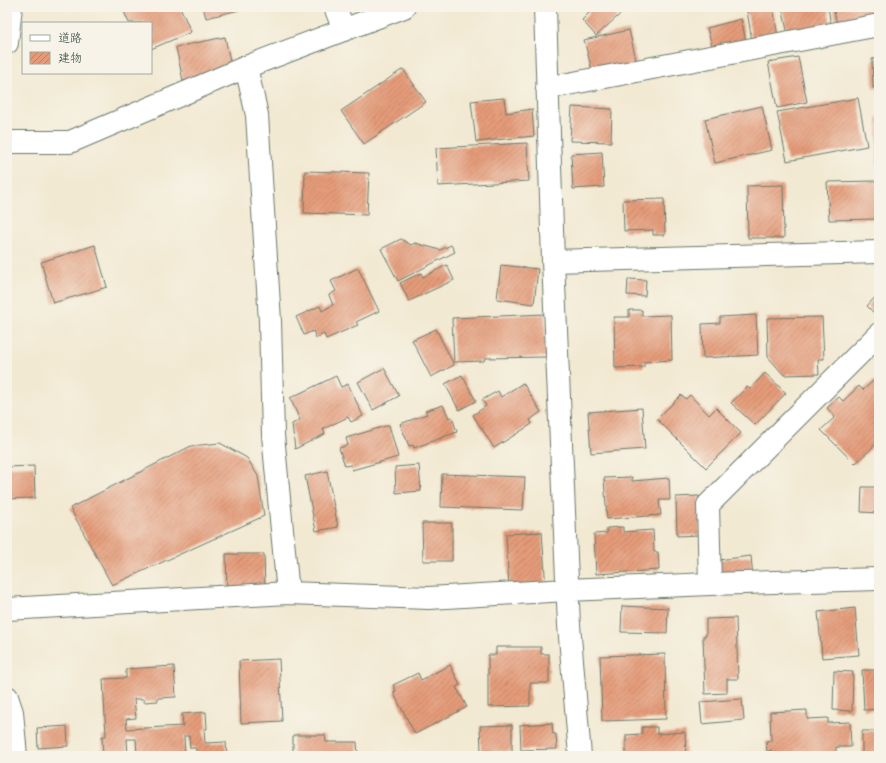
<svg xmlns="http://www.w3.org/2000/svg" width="886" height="763" viewBox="0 0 886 763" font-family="Pangolin,'Klee One',sans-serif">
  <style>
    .building { fill: url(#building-hatch) }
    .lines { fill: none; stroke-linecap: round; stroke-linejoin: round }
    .minor-casing { stroke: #69796b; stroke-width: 24 }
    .minor { stroke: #fff; stroke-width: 22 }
  </style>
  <defs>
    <pattern id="building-hatch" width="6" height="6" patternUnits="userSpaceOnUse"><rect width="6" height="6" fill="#e59b79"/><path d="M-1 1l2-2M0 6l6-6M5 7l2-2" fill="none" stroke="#b98064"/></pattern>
  </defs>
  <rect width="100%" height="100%" fill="#f7f3e8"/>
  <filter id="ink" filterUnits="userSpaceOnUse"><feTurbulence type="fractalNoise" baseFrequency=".025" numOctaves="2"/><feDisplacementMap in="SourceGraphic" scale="8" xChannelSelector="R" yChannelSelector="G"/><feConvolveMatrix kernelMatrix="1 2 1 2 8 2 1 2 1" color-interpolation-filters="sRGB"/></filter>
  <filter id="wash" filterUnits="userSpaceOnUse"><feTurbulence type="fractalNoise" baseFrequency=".012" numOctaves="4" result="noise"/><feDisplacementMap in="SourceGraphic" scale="16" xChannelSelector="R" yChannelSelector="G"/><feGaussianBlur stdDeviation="0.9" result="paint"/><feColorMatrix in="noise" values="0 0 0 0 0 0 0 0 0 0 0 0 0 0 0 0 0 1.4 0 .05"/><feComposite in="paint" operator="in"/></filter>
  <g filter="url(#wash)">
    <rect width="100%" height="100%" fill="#f2e9d2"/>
    <g id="blocks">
      <path class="building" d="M122 7H180L191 32 151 49V23H129Z
        M203 7H238L239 10 206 18Z
        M584 7H628L596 36 582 20 589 13Z
        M773 7 778 37 752 41 747 11Z
        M782 7H828L831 26 788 35Z
        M833 7H879V15L837 24Z
        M741 19 746 41 713 49 707 28Z
        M629 30 637 64 593 74 584 40Z
        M225 37 232 71 183 81 176 47Z
        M798 57 807 102 777 108 768 62Z
        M879 58V88H873L872 59Z
        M403 69 426 102 364 144 341 111Z
        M504 98 506 113 532 109 534 136 476 142 471 101Z
        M858 98 867 146 787 161 777 112Z
        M762 106 772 150 715 163 705 119Z
        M572 107 612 109 611 142 570 141Z
        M877 117H879V169H877Z
        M527 143 529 181 438 186 436 148Z
        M602 152 604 187 573 189 571 154Z
        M305 171 369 173 367 215 304 213Z
        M876 181 878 219 829 220 827 182Z
        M783 185 784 238H748L747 186Z
        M664 199 665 235H653V230L624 231 623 200Z
        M401 239 411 245 415 243 440 250 451 245 455 252 398 281 381 249Z
        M95 245 107 287 53 303 41 262Z
        M447 265 454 280 409 301 400 283 421 273 423 277Z
        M501 265 538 269 534 304 497 299Z
        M358 268 379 311 356 322 358 325 326 339 324 334 316 338 313 331 304 335 296 317 320 306 322 311 333 305 329 295 336 291 331 281Z
        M628 279 646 280 645 296 627 295Z
        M879 293V318L867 306Z
        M629 310H642V316L671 315 672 360 644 362V367L615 368 614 317H629Z
        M545 314 546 357 485 358 484 361 454 362 452 318Z
        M756 315 758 355 703 358 702 324 720 323V317Z
        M822 317 824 359H818L819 374 784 375 768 357 767 318Z
        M436 329 454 365 431 377 412 340Z
        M384 368 399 396 373 410 358 382Z
        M765 373 786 393 755 425 731 403 747 387 750 389Z
        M462 375 476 401 459 410 445 384Z
        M336 376 341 387 348 384 363 416 351 422 348 417 323 429 325 434 295 449 292 424 300 420 290 398Z
        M874 380 879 385V441L855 464 821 430 835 417 827 408 839 397 843 401 859 386 863 390Z
        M523 383 541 412 530 420 532 424 494 448 473 415 486 406 482 400 498 391 501 397Z
        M681 395 686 399 690 395 709 415 716 408 741 433 706 468 657 419Z
        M443 405 449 418 452 417 457 432 414 448 413 445 409 446 400 424 427 414 425 411Z
        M642 408 645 449 591 453 588 412Z
        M389 425 398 457 352 470 351 465 345 466 339 448 348 445 346 438Z
        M220 443 247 458 258 476 264 516 112 585 70 508 191 446Z
        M419 465 421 491 396 493 395 467Z
        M34 466 35 498 7 499V467Z
        M327 471 338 527 316 531 305 476Z
        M442 474 525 477 523 510 441 507Z
        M632 477V481L669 478 670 500H659L661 515 607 519 604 478Z
        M862 487H879V513L861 512Z
        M699 496 700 535 677 536 676 497Z
        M422 523H452V561H423Z
        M623 527V532L653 530 654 552H658L659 570 596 574 594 534 607 533V528Z
        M542 532 546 589 509 591 506 534Z
        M226 554H264L265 589H227Z
        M751 556 753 577 720 581 718 560Z
        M622 606 668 608 667 633 621 632Z
        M855 608 859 655 822 658 818 612Z
        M736 618 738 679H727V693L705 694 703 636H706V619Z
        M496 647H541V654H549V683H530V706L488 707V655H496Z
        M665 654 666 719 602 721 600 656Z
        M279 659 282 721 241 723 239 661Z
        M450 665 460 685 456 687 467 707 415 734 393 692 396 691 393 685 418 673 421 680Z
        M174 666 176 697 158 698V701L144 702V699H134L136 718 126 719 127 729 183 726 182 714 206 712 207 729H204L205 743 226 742 227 756H196V748H190L189 736H184L185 756H137L136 739H127L128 756H103L102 736H106L103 679 126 678V669Z
        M862 670H879V709L864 710Z
        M834 671 853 672 852 711 833 710Z
        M742 699 744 720 702 724 700 702Z
        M807 710V719L828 718V723L850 722 851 747H836V756H771V750L767 751 766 741H771L770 712Z
        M552 723 553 734H556L557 749 521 750 520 725Z
        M512 725V751H481L480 726Z
        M67 726 68 746 38 748 37 728Z
        M642 727H657V734L685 732 686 756H626V735L642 734Z
        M862 731H879V756H862Z
        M293 735H325L326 742H357L358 756H293Z"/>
    </g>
  </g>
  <g filter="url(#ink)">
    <use href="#blocks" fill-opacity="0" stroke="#69796b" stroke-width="1"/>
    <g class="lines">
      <defs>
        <path id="minor" d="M335 7 344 30
          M545 7 553 261 569 625 580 756
          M7 43 11 7
          M246 67 257 115 270 321 273 435 288 593
          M547 88 879 25
          M7 142H70L246 67 404 7
          M553 261 879 252
          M710 584 708 505 879 334
          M7 609 288 593 429 598 567 590 710 584 879 579
          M7 697 12 712 16 756"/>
      </defs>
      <use href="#minor" class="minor-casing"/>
      <use href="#minor" class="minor"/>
    </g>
  </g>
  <rect width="886" height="763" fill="none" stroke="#f7f3e8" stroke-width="24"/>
  <rect x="22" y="22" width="130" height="52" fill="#f7f3e8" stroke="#a1aaa0"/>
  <rect x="30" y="35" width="20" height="6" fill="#ffffff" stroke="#a1aaa0"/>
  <text x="58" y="42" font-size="12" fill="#1f3d34">道路</text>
  <rect x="30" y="52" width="20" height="12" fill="url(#building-hatch)" stroke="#a1aaa0"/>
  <text x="58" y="62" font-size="12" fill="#1f3d34">建物</text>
</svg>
